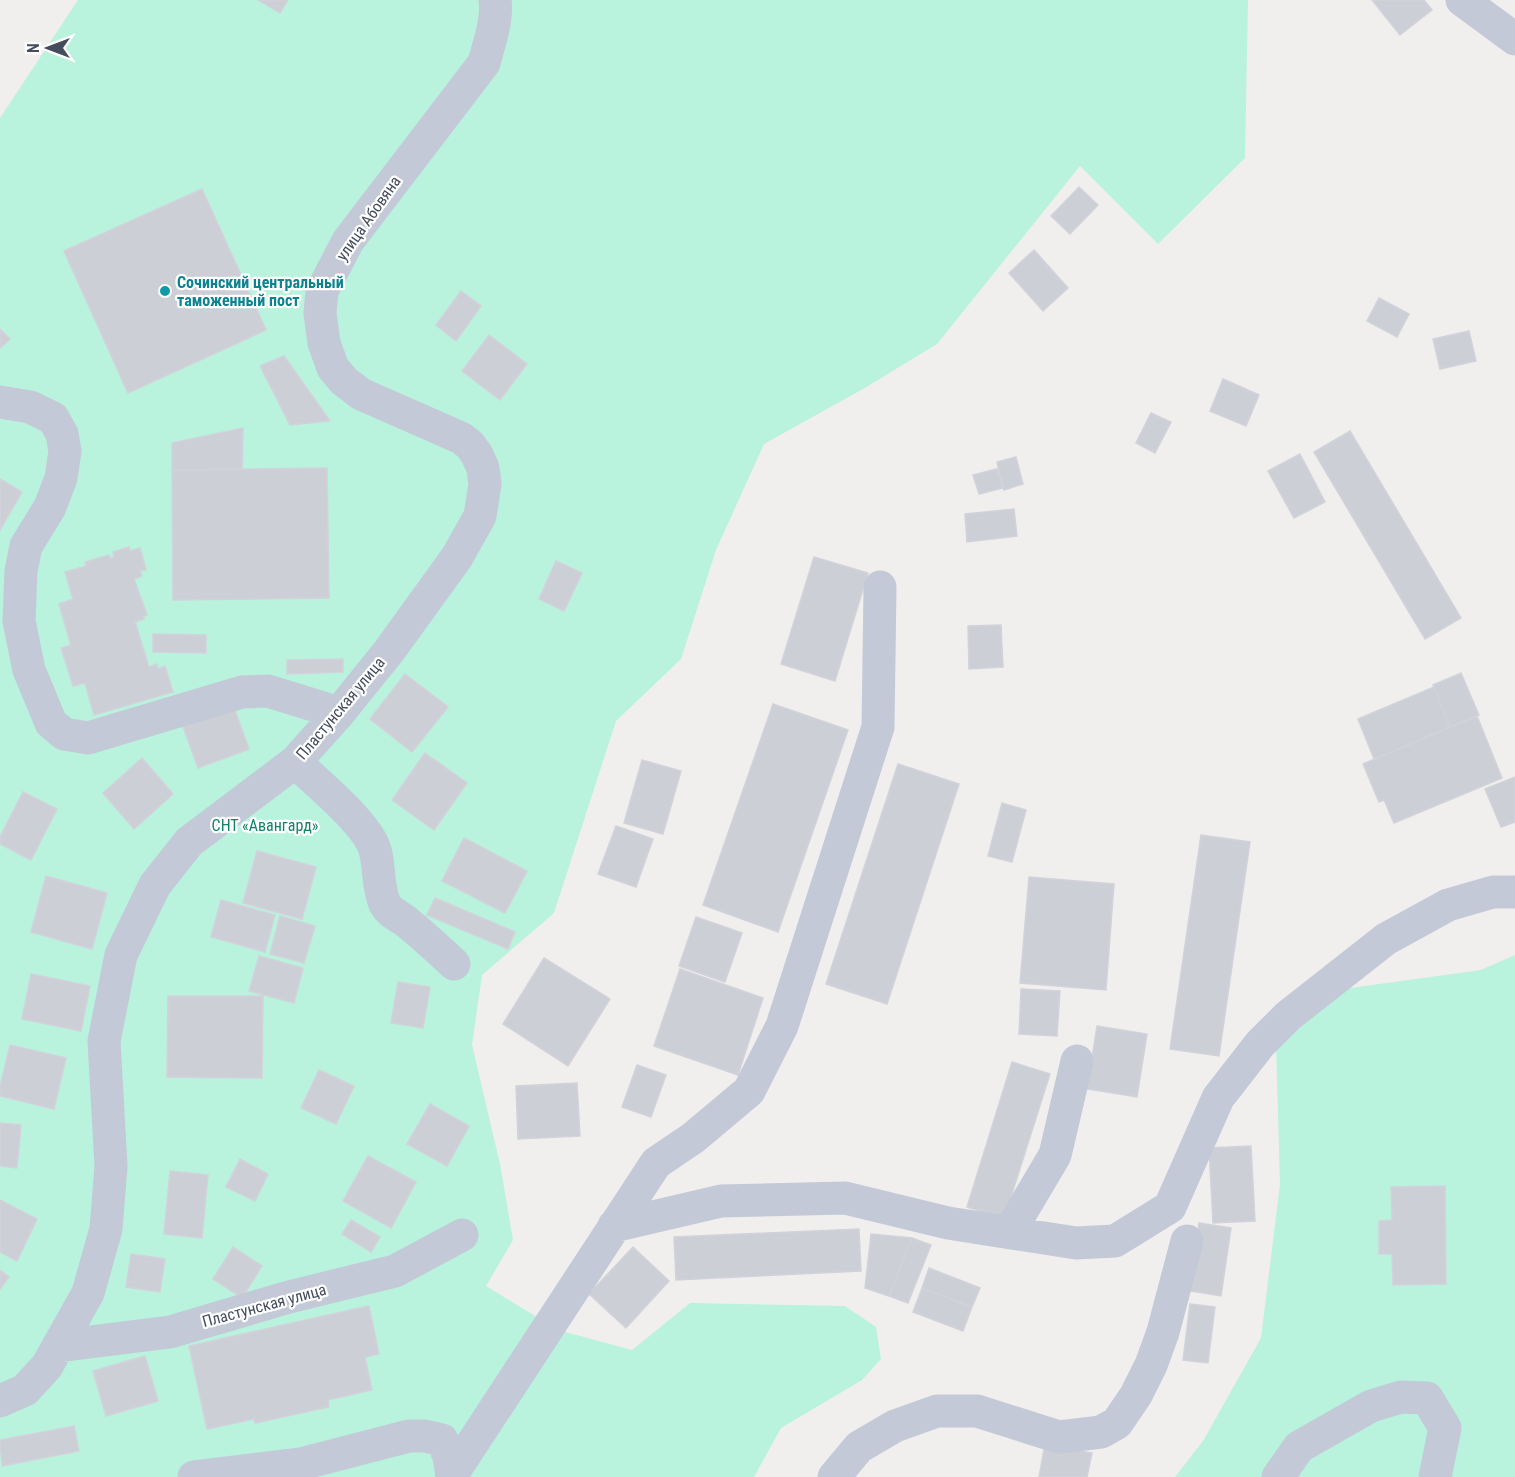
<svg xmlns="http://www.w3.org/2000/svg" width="1515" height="1477" viewBox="0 0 1515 1477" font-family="'Roboto Condensed',sans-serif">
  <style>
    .green { fill: #b9f2dd }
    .building { fill: #cdcfd6; stroke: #d2d2da; stroke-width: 1.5 }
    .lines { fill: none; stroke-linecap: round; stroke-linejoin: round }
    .minor { stroke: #c3c9d6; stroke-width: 33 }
    .culture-dot { fill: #0f9aa8; stroke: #fff; stroke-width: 2 }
    .labels { text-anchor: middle; stroke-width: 4.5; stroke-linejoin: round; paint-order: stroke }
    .street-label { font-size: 16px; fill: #454c5d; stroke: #fff }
    .culture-label { font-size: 16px; font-weight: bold; fill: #0d838f; stroke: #fff; text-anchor: start }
    .park-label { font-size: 16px; fill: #118366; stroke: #fff }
  </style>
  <rect width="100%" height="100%" fill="#f1efee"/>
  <path class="green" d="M78 0H1248L1245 158 1158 244 1080 166 937 344 863 389 764 444 716 550 681 659 616 721 554 913 482 975 472 1045 500 1164 513 1240 486 1286 558 1330 632 1350 690 1303 845 1306 876 1327 881 1359 862 1380 781 1428 754 1477H0V118Z
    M1515 955V1477H1175L1203 1441 1261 1338 1280 1184 1276 1043 1336 990 1481 970Z"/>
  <path class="building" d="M258 0H288L280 13Z
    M1372 0H1424L1432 10 1400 35Z
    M1079 187 1098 205 1070 234 1051 216Z
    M202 189 266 330 128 393 64 251Z
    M1034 250 1068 288 1043 311 1009 273Z
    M461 291 481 306 456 341 436 325Z
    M1379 298 1409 314 1397 337 1367 321Z
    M0 329 10 339 0 348Z
    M1469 331 1476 361 1440 369 1433 339Z
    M489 335 527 364 500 400 462 371Z
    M284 356 330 421 290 425 260 366Z
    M1223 379 1259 395 1246 426 1210 411Z
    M1151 413 1171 422 1155 453 1136 443Z
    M243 428 242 469 172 470V443Z
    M1350 431 1461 618 1425 639 1314 452Z
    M1300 454 1325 502 1294 518 1268 471Z
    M1016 457 1023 484 1004 490 997 462Z
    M327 468 329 598 173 600 172 470Z
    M997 469 1003 488 979 494 973 475Z
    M0 479 22 492 0 530Z
    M1014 509 1017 536 967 542 965 514Z
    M129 547 130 551 140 548 146 570 140 571 142 576 134 579 147 615 143 617 144 619 135 622 149 667 157 664 158 669 165 666 173 692 94 715 85 683 73 686 61 648 71 645 59 604 73 599 65 572 86 566 85 562 109 555 110 558 114 557 113 552Z
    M814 557 868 573 835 681 781 664Z
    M556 561 582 573 564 611 539 599Z
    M1001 625 1003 667 969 669 968 626Z
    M153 634 206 635V653L153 652Z
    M343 659V672L287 674V660Z
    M1461 673 1479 715 1450 727 1433 685Z
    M405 674 448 707 412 752 370 719Z
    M1434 687 1450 727 1374 759 1358 719Z
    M232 702 249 749 198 768 181 721Z
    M773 704 848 730 778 932 703 905Z
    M1477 716 1502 778 1394 823 1384 800 1379 802 1363 764Z
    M425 753 467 783 434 830 392 800Z
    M142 758 173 794 134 829 103 793Z
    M642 760 681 771 663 834 624 823Z
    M898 764 959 784 887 1004 826 984Z
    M1515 777V822L1501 827 1485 789Z
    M23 792 57 809 31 860 0 844V837Z
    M1002 803 1026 810 1012 862 988 856Z
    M616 826 653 839 636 887 598 874Z
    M1201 835 1250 842 1219 1056 1170 1049Z
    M464 838 527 871 505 913 442 881Z
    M257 851 316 867 302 919 243 903Z
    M46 876 107 893 92 949 31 932Z
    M1029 877 1114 884 1106 990 1020 983Z
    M435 898 515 932 508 949 427 915Z
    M221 900 275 915 265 952 211 937Z
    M280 916 315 926 304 963 270 954Z
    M696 917 742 933 725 982 679 966Z
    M259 956 303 968 294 1003 249 991Z
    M544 958 610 999 568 1066 503 1024Z
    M680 969 763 998 738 1075 654 1046Z
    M31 974 90 986 81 1031 22 1019Z
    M398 982 430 987 423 1028 391 1023Z
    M1021 989 1060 991 1057 1036 1019 1034Z
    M168 996H263L262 1078 167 1077Z
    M1097 1026 1147 1034 1137 1097 1087 1089Z
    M10 1045 66 1058 54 1109 0 1096V1087Z
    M1012 1062 1050 1074 1004 1219 967 1207Z
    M637 1065 666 1075 651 1117 622 1107Z
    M319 1070 354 1086 336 1124 301 1108Z
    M577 1083 580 1136 518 1139 516 1086Z
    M430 1104 469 1126 447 1166 407 1144Z
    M0 1123 21 1125 17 1168 0 1166Z
    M1251 1146 1255 1221 1213 1223 1209 1148Z
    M368 1156 416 1182 391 1228 343 1201Z
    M240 1159 268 1174 255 1201 226 1187Z
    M170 1171 208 1175 202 1238 164 1234Z
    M1445 1186 1446 1284 1393 1285 1392 1254H1379V1221L1392 1220 1391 1187Z
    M0 1200 37 1219 17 1261 0 1252Z
    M351 1220 380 1237 371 1252 342 1234Z
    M1199 1223 1231 1228 1221 1296 1190 1291Z
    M859 1229 861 1271 676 1280 674 1237Z
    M871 1234 912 1238 889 1296 865 1288Z
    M912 1238 931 1245 908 1303 889 1296Z
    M233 1247 262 1266 242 1298 213 1279Z
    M633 1247 669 1281 626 1328 589 1294Z
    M131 1254 165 1259 160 1292 126 1287Z
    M929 1268 980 1288 972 1307 922 1288Z
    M0 1270 9 1277 0 1289Z
    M922 1288 972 1307 963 1331 913 1312Z
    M1190 1304 1215 1307 1208 1363 1183 1360Z
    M369 1306 379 1354 365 1357 372 1390 328 1400 329 1407 255 1423 254 1419 207 1429 189 1346Z
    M145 1356 158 1401 106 1416 93 1371Z
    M74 1426 79 1451 2 1466 0 1440Z
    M1045 1444 1092 1453 1087 1477H1039Z"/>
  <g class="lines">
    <path class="minor" d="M1462 0 1515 39
      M0 402 30 407 53 418 62 434 65 451 61 478 50 507 26 546 21 571 19 621 29 670 51 723 64 734 88 738 242 692 268 691 339 713
      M295 762C316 782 368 824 375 850 380 867 377 886 385 904 391 915 401 916 409 924 425 937 439 950 454 964
      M614 1226 721 1201 845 1198 948 1223 1076 1243 1115 1241 1170 1207 1218 1098 1260 1044 1288 1016 1386 939 1448 905 1493 892H1515
      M1010 1231 1055 1155 1077 1061
      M58 1346 170 1332 289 1297 395 1271 462 1235
      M0 1401 25 1390 47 1366 88 1293 106 1229 111 1166 104 1041 121 955 155 885 189 842 295 762 339 713 389 651 457 557 480 516 485 484 483 468 477 455 470 445 461 438 361 394 344 381 333 368 324 343 320 313 322 291 348 241 484 63C489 43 498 20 495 0
      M453 1473 656 1163 693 1138 749 1091 782 1026 878 727 880 587
      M194 1477 301 1464 409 1436H425L442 1440 449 1456 452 1477
      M834 1477 859 1447 895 1426 937 1411H977L1059 1437 1101 1432 1117 1423 1136 1395 1151 1365 1163 1332 1187 1241
      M1278 1477 1299 1447 1371 1406 1401 1397 1427 1398 1445 1428 1435 1477"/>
  </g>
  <circle class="culture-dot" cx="165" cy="291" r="6"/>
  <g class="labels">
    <g class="street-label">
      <text transform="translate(368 218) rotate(-55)" y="6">улица Абовяна</text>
      <text transform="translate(340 708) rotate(-50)" y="6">Пластунская улица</text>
      <text transform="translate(264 1305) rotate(-15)" y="6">Пластунская улица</text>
    </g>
    <g class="culture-label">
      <text x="177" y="288">Сочинский центральный<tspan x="177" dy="18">таможенный пост</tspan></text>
    </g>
    <g class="park-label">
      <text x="265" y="831">СНТ «Авангард»</text>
    </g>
  </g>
  <g transform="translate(48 48) rotate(270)" stroke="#ffffff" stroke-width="4.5" paint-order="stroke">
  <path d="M0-4.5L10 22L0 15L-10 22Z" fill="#454c5d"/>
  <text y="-9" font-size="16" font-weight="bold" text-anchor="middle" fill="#454c5d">N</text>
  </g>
</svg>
